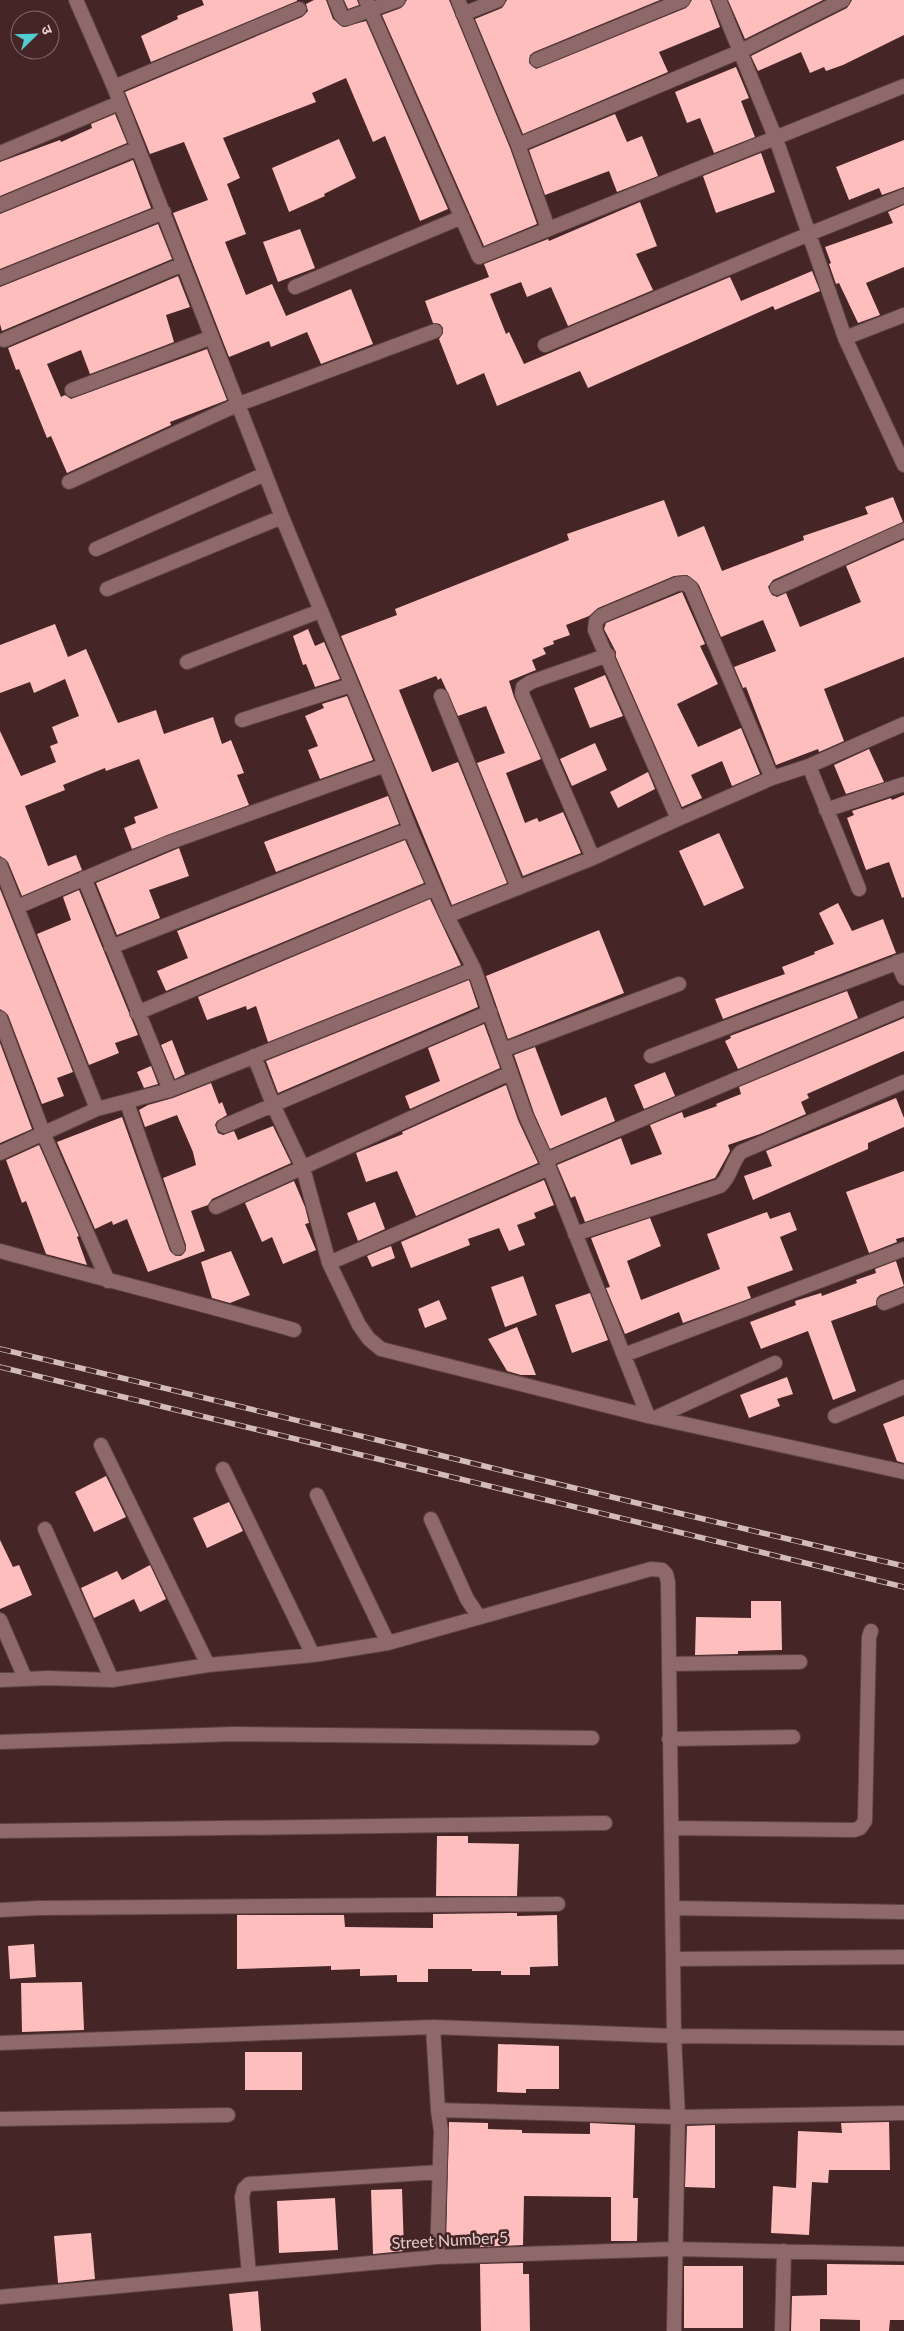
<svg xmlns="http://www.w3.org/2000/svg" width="904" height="2331" viewBox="0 0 904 2331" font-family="Lato,'Noto Sans Devanagari',sans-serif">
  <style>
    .building { fill: #fdbebd }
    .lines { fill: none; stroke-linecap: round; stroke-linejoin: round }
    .minor-casing { stroke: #5e4344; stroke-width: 16 }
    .minor { stroke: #8f6969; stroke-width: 14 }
    .rail-casing { stroke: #d2bcbb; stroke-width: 5.5 }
    .rail { stroke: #452526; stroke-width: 4; stroke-dasharray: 11; stroke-linecap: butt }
    .labels { text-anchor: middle; stroke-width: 5; stroke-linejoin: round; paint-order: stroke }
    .street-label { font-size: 16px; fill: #e4cfce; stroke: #452526 }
  </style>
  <rect width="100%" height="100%" fill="#452526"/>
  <path class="building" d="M202 0H297V1L151 62 141 36 178 19 177 16 204 5Z
    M314 0H326L333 19 343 27 366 21 448 209 420 221 385 136 373 142 346 78 312 93 316 102 223 138 240 178 227 184 246 234 225 242 246 295 272 284 286 316 351 289 373 344 321 364 307 332 271 347 269 341 229 357 173 213 208 200 184 142 150 154 125 92 302 17 308 11 306 4Z
    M344 0H357L359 5 348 9Z
    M407 0H449L510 148 537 224 484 246 382 15 401 8Z
    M507 0H660L534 52 530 55 529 63 536 69 686 8 692 0H710L720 27 659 52 668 72 523 134 475 19 502 8Z
    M728 0H823L745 39Z
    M852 0H904V35L843 65 826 71 824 67 810 73 801 52 758 71 751 56 847 8Z
    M736 67 749 98 741 101 755 137 714 153 700 118 687 123 675 92Z
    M115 114 127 143 0 196V162L60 140 61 142 92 128 91 124Z
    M615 114 627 142 642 136 658 176 617 192 609 171 545 195 529 150Z
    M339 139 356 178 324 194 325 196 289 212 272 168Z
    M904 140V187L882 195 879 188 849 200 836 167Z
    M761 153 775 192 716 213 703 176Z
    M133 160 151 208 0 269V214Z
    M640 202 657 246 636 254 653 290 568 326 551 287 527 297 521 282 490 294 506 334 509 332 524 364 730 277 741 301 812 271 820 291 775 310 773 306 588 388 580 371 497 406 484 373 457 385 439 339 443 333V328L440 324 433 323 425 301 489 277 484 264 548 239 549 241Z
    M904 205V267L866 283 880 315 858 323 839 283 836 284 829 264 831 263 825 247 893 223 888 212Z
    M158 224 172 259 2 331 0 324V287Z
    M300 229 315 268 278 282 263 242Z
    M178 276 190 307 166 315 174 342 90 374 81 350 47 364 61 397 65 395 71 399 207 349 227 400 170 422 171 425 67 473 51 436 47 438 19 369 16 370 8 348Z
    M893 497 903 522 773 580 768 587 772 595 777 597 786 593 800 627 861 602 846 566 904 540V657L824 689 844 741 819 752 818 749 776 765 746 687 743 688 734 667 776 651 763 620 721 637 699 585 687 575 674 576 598 608 589 616 566 625 570 635 553 641 554 644 543 648 546 654 532 660 536 670 509 681 514 697 541 759 506 773 525 823 537 818 539 822 563 812 581 853 523 876 477 763 505 753 486 706 458 716 441 678 438 680 436 676 399 690 432 772 458 762 507 883 452 905 341 636 397 615 395 609 569 540 567 534 664 500 678 537 704 526 722 571 804 540 803 536 868 514 865 507Z
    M682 592 705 644 700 646 718 684 677 704 698 747 741 728 760 774 732 786 722 761 691 775 702 798 682 807 616 657V652L604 629 606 623Z
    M55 624 68 657 86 649 118 723 156 710 164 734 213 717 222 744 231 740 244 773 237 775 249 805 132 849 124 828 136 823 134 817 158 808 139 759 106 771 105 768 63 785 65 790 25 806 48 866 76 855 82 870 22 896 8 862 0 856V731L21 776 56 762 50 746 58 743 52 727 79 716 65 679 34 693 30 682 0 693V645Z
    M308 629 315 646 324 642 340 679 315 687 306 664 303 665 293 636Z
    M605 675 623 716 590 728 574 688Z
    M347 696 373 760 320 779 308 750 318 746 305 716 324 708 322 704Z
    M595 743 607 770 572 786 560 759Z
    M869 749 884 782 846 794 834 765Z
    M648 772 655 789 618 808 610 792Z
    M904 795V897L902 898 889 862 866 870 847 818 854 815 852 811 891 798 892 800Z
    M388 796 399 824 276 872 264 842Z
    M719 833 744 888 704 906 679 851Z
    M405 840 424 883 166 991 157 971 188 958 177 931Z
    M179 848 189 876 149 890 160 918 117 935 96 883Z
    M0 889 73 1072 57 1078 64 1096 42 1104 8 1015 0 1009Z
    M79 890 138 1035 115 1043 119 1053 89 1065 37 934 71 920 63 897Z
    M430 899 461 965 268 1042 256 1006 247 1010 246 1006 207 1020 198 997Z
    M838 903 852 931 883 919 896 953 723 1019 715 999 785 974 782 967 815 954 814 952 834 944 819 913Z
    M599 930 624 993 508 1039 486 976Z
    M469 980 478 1007 278 1093 266 1061Z
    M847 991 858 1018 738 1069 725 1041 731 1038 730 1036Z
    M904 1018V1051L807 1094 809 1098 801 1102 806 1114 760 1134 728 1145 730 1151 715 1178 585 1222 575 1196 571 1198 557 1165 621 1138 631 1165 662 1154 650 1125 682 1112 684 1118 717 1106 716 1104 741 1094 739 1087Z
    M484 1024 500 1068 410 1109 405 1096 440 1081 428 1048Z
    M172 1040 185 1074 175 1079 161 1045Z
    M0 1043 32 1129 0 1143Z
    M535 1047 561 1116 606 1097 615 1121 550 1149 534 1113 514 1055Z
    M151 1066 158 1084 144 1088 137 1072Z
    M665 1072 675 1096 644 1109 634 1085Z
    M211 1083 219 1104 222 1102 227 1115 217 1121 215 1125 218 1133 223 1135 234 1131 238 1140 273 1126 291 1163 212 1199 208 1205 191 1211 205 1251 148 1272 127 1219 113 1225 112 1221 95 1229 57 1142 122 1117 170 1251 176 1256H181L186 1250V1245L163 1178 196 1165 193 1152 177 1115 145 1127 139 1110 148 1105 173 1098Z
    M506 1085 518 1120 538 1163 416 1216 397 1171 366 1182 356 1153 403 1134 402 1132Z
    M896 1098 904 1118V1127L868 1143V1149L753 1200 744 1176 772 1166 766 1151Z
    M39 1145 79 1236 77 1237 87 1265 46 1254 26 1201 22 1203 6 1160Z
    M904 1171V1237L896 1239 897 1242 869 1253 846 1192Z
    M544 1180 554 1205 534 1213 536 1218 517 1225 525 1245 509 1251 499 1228 468 1239 470 1245 411 1268 401 1242Z
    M294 1181 305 1207 309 1223 305 1224 316 1250 283 1264 272 1237 262 1242 245 1203Z
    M375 1202 385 1229 358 1241 347 1213Z
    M767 1212 770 1219 790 1212 797 1230 780 1237 793 1270 747 1287 751 1298 683 1323 679 1312 625 1334 606 1288 610 1287 591 1238 650 1218 661 1246 627 1261 641 1300 720 1269 707 1234Z
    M391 1246 395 1258 372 1267 367 1256Z
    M231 1251 250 1295 230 1303 212 1298 201 1262Z
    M896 1261 904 1286 880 1295 877 1298 876 1305 831 1321 856 1391 833 1400 808 1331 761 1349 750 1322 796 1305 795 1301 821 1293 822 1296 857 1283 856 1280 876 1273 875 1269Z
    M523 1276 537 1315 505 1327 491 1287Z
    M590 1293 608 1340 572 1353 555 1305Z
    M439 1300 447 1319 425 1328 418 1309Z
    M517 1327 536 1375H521L507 1371 488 1339Z
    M787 1377 793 1394 777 1399 780 1406 749 1418 740 1395Z
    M904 1416V1463L897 1461 883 1424Z
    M106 1476 126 1517 94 1532 75 1492Z
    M229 1502 243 1531 207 1548 193 1518Z
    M0 1540 13 1567 19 1565 32 1595 0 1609Z
    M150 1565 166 1599 140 1612 134 1599 94 1618 81 1588 117 1571 122 1580Z
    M751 1601H781L782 1650 738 1651V1654L695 1655 696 1617 751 1618Z
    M437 1836H468V1843L519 1844 517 1896H436Z
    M517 1913V1916L557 1915 558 1966 530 1967V1975H501V1971H472V1969H428V1982H397V1975L360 1976V1969L331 1970V1966L237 1969V1915H344L345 1927 433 1928V1914Z
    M34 1944 36 1977 10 1979 8 1946Z
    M82 1982 84 2030 22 2032 21 1983Z
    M498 2044 559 2046V2089H526V2093L497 2092Z
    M245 2052H302V2090H245Z
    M449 2122 488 2123V2129L522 2130V2133L590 2134V2123L635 2125 633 2198H638L637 2241H611V2197L524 2196 523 2245 480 2247V2245H446Z
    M889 2122 890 2170H829L828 2183 812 2182 809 2235 771 2233 773 2186 796 2188 798 2131 842 2133 841 2123Z
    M715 2125V2188L685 2187 687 2126Z
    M402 2189 404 2251 373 2254 371 2190Z
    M335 2198 338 2250 279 2253 277 2201Z
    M91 2233 95 2279 58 2283 54 2236Z
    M523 2263V2274H529L530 2331H481L480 2264Z
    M827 2264 904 2265V2320H890L889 2331H860V2320L820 2319V2331H791L792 2296 827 2295Z
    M684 2266H743V2328H684Z
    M258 2291 261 2331H233L229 2294Z"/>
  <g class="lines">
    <defs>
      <path id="minor" d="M76 0 114 87 282 517 385 765 410 829 447 916 474 969 526 1116 546 1160 648 1416
        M335 0 341 15 345 19 398 0
        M366 0 479 257 904 86
        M458 0 518 145 548 228
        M719 0 776 139 845 338 904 465
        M463 14 498 0
        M537 60 683 0
        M114 87 299 9
        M518 145 741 51 843 0
        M0 153 119 103
        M0 205 138 148
        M0 278 164 212
        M295 287 462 217
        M845 338 904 315
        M4 340 183 264
        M545 345 809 234 904 196
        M72 390 212 337
        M69 482 239 404 435 331
        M96 549 265 474
        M777 588 904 530
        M107 589 282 517
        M187 662 320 611
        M441 696 518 888
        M242 720 351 685
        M809 766 859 889
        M826 810 904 784
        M678 819 595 630 596 621 601 616 677 584 685 583 691 588 772 778
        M593 858 522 694 523 687 531 682 608 655
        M0 865 97 1109
        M84 878 170 1090
        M17 907 168 843 385 765
        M447 916 593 858 678 819 772 778 809 766 904 724
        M111 947 410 829
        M897 962 904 978
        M137 1013 435 888
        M0 1018 44 1135 108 1281
        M503 1050 679 984
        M254 1056 274 1107 303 1168 329 1263 359 1325 369 1339 381 1349 648 1416 904 1472
        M651 1056 904 960
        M127 1103 178 1248
        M224 1126 490 1012
        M0 1153 97 1109 170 1090 474 969
        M546 1160 904 1008
        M216 1207 510 1073
        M575 1234 720 1186C732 1176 731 1162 741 1152L904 1082
        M0 1251C98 1278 196 1302 294 1330
        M329 1263 549 1168
        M884 1303 904 1295
        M624 1355 904 1249
        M659 1416 775 1363
        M835 1416 904 1387
        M101 1445 208 1665
        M223 1469 313 1655
        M317 1495 388 1643
        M431 1519 467 1599 479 1617
        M45 1529 112 1680
        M0 1620 25 1678
        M670 1664 800 1662
        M0 1680 48 1678 112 1680 208 1665 313 1655 388 1643 651 1569 662 1570 666 1574 668 1582 674 2036 678 2117 674 2331
        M669 1739 793 1737
        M0 1742 233 1734 592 1738
        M671 1828 854 1830 860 1828 865 1821 869 1637 871 1631
        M0 1831 605 1823
        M673 1908 904 1912
        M0 1910 38 1908 558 1904
        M674 1959 904 1957
        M433 2027 438 2110 441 2131 437 2257
        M0 2043 433 2027 674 2036 904 2038
        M438 2110 678 2117 904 2113
        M0 2119 228 2115
        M249 2274 242 2197 244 2189 249 2184 440 2172
        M0 2297 437 2257 674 2249 904 2254
        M782 2331 784 2251"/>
    </defs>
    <use href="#minor" class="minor-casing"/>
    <use href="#minor" class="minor"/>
    <defs>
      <path id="rail" d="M0 1349C302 1420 602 1497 904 1566
        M0 1367 904 1587"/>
    </defs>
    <use href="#rail" class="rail-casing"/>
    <use href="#rail" class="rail"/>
  </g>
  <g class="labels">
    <g class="street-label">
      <text transform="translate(450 2240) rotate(-3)" y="6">Street Number 5</text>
    </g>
  </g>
  <g transform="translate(35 35) rotate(67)"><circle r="24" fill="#452526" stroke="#856969"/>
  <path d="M0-4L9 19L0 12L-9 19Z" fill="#51ccd2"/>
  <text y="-8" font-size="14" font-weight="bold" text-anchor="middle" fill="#e4cfce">उ</text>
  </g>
</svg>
